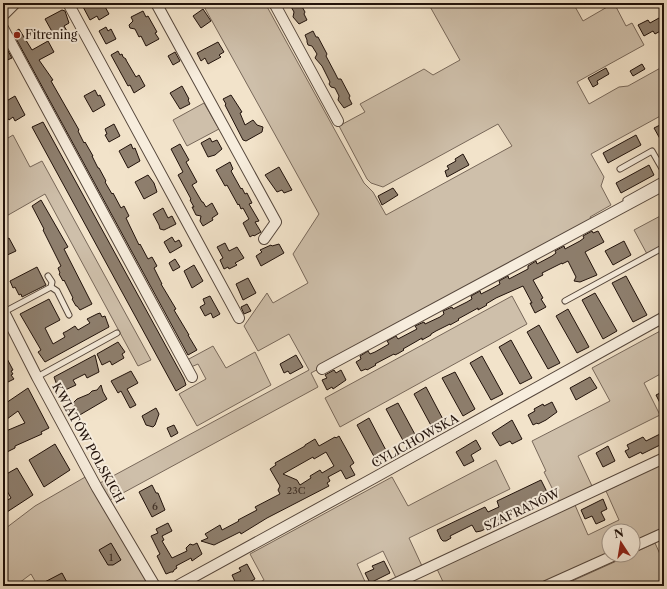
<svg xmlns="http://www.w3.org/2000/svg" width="667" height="589" viewBox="0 0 667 589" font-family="'Libre Caslon Text',serif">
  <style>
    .green { fill: #cebfaa; stroke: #78685a }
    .building { fill: #8e7f6e; stroke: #21120b; fill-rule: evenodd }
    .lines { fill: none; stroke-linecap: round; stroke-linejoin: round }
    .service-casing { stroke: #55463b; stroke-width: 7 }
    .minor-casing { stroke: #55463b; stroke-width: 12 }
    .tertiary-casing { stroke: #55463b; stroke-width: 14 }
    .service { stroke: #f7eddd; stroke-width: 5 }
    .minor { stroke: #f7eddd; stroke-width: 10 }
    .tertiary { stroke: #f7eddd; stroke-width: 12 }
    .poi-dot { fill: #8f2418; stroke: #f7eddd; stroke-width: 1.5 }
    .labels { text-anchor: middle; stroke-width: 4; stroke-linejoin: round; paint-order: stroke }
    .number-label { font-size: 10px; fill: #3c2d24 }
    .poi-label { font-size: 12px; fill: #21120b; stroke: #f7eddd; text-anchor: start }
    .street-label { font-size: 12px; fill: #21120b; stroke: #f7eddd }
  </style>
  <rect width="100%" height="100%" fill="#f2e3ca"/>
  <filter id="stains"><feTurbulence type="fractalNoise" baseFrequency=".005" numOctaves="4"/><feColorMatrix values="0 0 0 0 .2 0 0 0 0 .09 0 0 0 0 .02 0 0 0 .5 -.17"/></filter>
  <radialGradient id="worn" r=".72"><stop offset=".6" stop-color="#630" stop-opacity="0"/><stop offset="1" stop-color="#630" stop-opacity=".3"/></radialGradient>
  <path class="green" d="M202 3H265L364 183 373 192 386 215 512 146 498 124 383 187 371 183 367 179 339 126 365 112 360 104 424 69 433 75 460 60 428 3H573L583 21 614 3 626 26 632 23 644 45 577 82 589 104 619 87 628 86 664 66V91L661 93 664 98V114L591 154 604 177 601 186 611 205 590 217 592 221 311 373 318 387 110 500 100 483 309 370 289 334 258 351 244 326 267 293 273 303 308 283 293 254 319 214Z
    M204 103 219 129 187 146 173 120Z
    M13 135 30 167 42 161 151 360 138 366 45 194 3 218V141Z
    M664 214V245L647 254 634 230Z
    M512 296 527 324 340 427 325 398Z
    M662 330 664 333V372L644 383 660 415 578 456 592 486 559 502 544 472 546 471 532 441 610 401 592 368Z
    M213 346 226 368 255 352 271 385 197 426 179 394 206 379 198 364 191 367 187 360Z
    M496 460 510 489 409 538 422 566 396 578 383 551 357 564 367 586H253L264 580 250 554 392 477 408 506Z
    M664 463V529L633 542V531H609V553L535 586H445L437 569 575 505 588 535 619 520 606 491Z
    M87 476 149 586H38L31 574 15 586H3V523L6 528 35 506Z
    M655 543 664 563V586H561L630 555H633V553Z"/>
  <path class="building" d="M81 3H103L109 14 99 20 97 16 90 20Z
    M289 3H300L305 12 304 14 307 20 299 24 293 17 294 12Z
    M203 9 211 21 201 28 193 16Z
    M62 10 65 11 69 23 64 26 67 31 55 37 45 19Z
    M143 11 146 17 148 16 157 32 155 33 159 39 146 46 141 36 139 37 135 29 130 28 129 25 133 21 131 17Z
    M659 18 664 27V29L655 34 653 31 644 36 638 25 648 20 650 23Z
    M106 27 108 31 111 29 116 39 106 44 99 31Z
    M19 29 32 50 48 41 54 52 39 60 53 80 51 81 79 130 78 131 84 143 85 142 93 156H92L98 168H99L106 181 105 182 112 194 113 193 121 208 124 206 129 216 126 218 139 245 140 244 148 259 152 257 157 266 154 268 162 284H161L176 309 174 310 189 335H188L197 350 188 355 13 33Z
    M313 31 316 37H318L327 54 326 56 335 73 338 79H341L350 96 349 98 352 104 344 108 338 100 339 96 335 88 331 87 329 84 330 82 322 66 315 58 317 54 312 46 308 45 307 42V40L305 35Z
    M3 42 12 58 3 62Z
    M218 42 224 52 219 55 221 57 208 64 205 58 201 61 197 53Z
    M118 51 120 55 122 54 123 57 126 59V60L136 77 139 75 145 86 134 93 130 85 128 86 111 55Z
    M175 52 180 61 173 65 168 56Z
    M642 64 645 69 633 76 630 71Z
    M606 68 609 74 597 81 598 84 593 87 588 78Z
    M182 86 189 99 188 100 190 104 180 109 170 93Z
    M95 90 98 96 100 95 105 105 93 112 84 96Z
    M231 95 242 112 240 113 245 125 253 120 257 125 263 127 262 132 246 141 243 140 225 105 226 104 223 99Z
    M15 96 25 115 15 121 13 117 9 120 3 112V103Z
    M43 122 184 379 186 385 176 391 32 127Z
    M664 123V146L654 128Z
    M114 124 120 136 109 142 105 135 107 134 105 129Z
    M636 135 641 145 608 163 603 153Z
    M210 138 212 142 217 140 222 149 215 155 208 157 201 143Z
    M131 144 133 149 135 148 140 161 128 168 119 151Z
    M180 144 189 160 186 162 197 182 192 185 202 202H203L206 207 212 203 218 214 212 218 213 220 203 226 200 221 201 216 196 215 192 207H194L190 200 191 199 178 175 183 172 171 149Z
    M463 154 469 165 447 177 445 171 449 169 447 166 456 161 455 159Z
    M230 162 233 169 231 171 241 189 242 188 245 194 247 193 252 203 249 204 259 221 255 222 261 232 254 236 253 235 250 237 243 223 249 219 243 208 241 209 239 204 238 205 227 185 225 186 216 170Z
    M649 165 654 175 621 193 616 183Z
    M279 167 292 190 284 193 282 190 277 192 265 175Z
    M148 175 154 183 157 192 144 199 135 182Z
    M393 188 398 195 382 205 378 196Z
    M41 200 68 247 64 249 92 304 80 310 77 306H76L72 299 73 298 64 280 63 281 59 274 60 273 58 268 61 266 43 230 44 229 32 206Z
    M163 208 168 218 172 216 176 224 164 230 160 229 159 225 153 214Z
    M592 231 593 233 598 231 604 242 585 252 597 275 580 282 574 281 576 277 568 261 562 264V263L542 273 543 275 533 280 543 298 541 299 546 307 535 313 530 303H532L523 286 496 298 486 304 487 305 478 310V308L458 319 459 320 450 325V324L436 331 431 334V335L422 340V338L417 341 403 349 404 350 399 353 395 355 394 354 375 364 376 365 367 370 366 369 361 371 356 362 361 359 360 356 368 351 370 354 375 352 389 344 387 341 396 336 398 339 417 329 415 326 424 322 425 324 440 317 444 314 443 311 452 307 453 309 467 302 472 299 471 296 480 291 481 294 491 289 500 284 499 281 508 276 509 279 528 269V266L536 261 537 264 552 256 556 253 555 251 564 246 565 249 580 241 584 238 583 236Z
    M172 237 175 242 179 240 182 246 170 253 164 242Z
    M9 238 16 251 3 257V241Z
    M624 241 631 255 613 265 605 251Z
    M225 243 229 251 237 247 244 258 235 263 237 265 229 269 228 267 224 269 220 260 223 258 217 247Z
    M279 244 284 253 261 266 256 256 262 252 260 250 271 245 272 246Z
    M175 259 180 267 173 271 169 263Z
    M194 265 203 281 192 288 184 271Z
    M37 267 46 285 22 297 21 294 19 295 15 287 13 288 10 281Z
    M626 276 647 315 633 322 612 283Z
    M248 278 256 293 243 300 236 284Z
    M595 293 617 331 603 339 582 300Z
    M210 296 220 314 213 318 211 313 205 316 200 307 205 304 203 299Z
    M49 299 60 320 45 328 53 344 65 337 63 333 67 331 75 326 78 330 90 323 87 319 97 314 100 313 102 317 105 316 109 327 45 362 38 352 41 350 20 314Z
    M247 304 251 311 244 314 241 307Z
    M568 309 589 347 577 353 556 316Z
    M539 325 560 363 548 369 527 332Z
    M511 340 532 378 520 384 499 347Z
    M118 342 125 352 122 354 124 358 112 365 110 361 102 365 97 354Z
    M3 351 13 370 11 371 13 374 11 375 14 379 6 383 3 378Z
    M95 355 99 372 87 378 85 374 73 380 76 385 63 391 61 387 58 388 54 377Z
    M296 355 303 367 290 374 288 371 284 373 280 364Z
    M482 356 503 394 491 400 470 363Z
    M334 370 336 373 341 370 346 380 333 389 332 387 327 390 322 380 327 378 325 375Z
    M131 371 138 383 127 389 136 405 130 408 121 391 118 393 111 381Z
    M455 372 475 409 463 416 442 378Z
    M590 377 597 388 576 400 570 388Z
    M101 385 103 392 107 399 78 416 72 404 77 399 89 394 92 391 97 390Z
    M426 387 446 425 434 431 414 394Z
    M28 388 49 428 41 432 42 434 15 446V448L7 452 3 445V435L7 433 6 431 25 423 18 411 3 422V405Z
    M664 391V411L656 395Z
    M552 402 557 412 546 420 538 424 537 423 533 425 528 415 535 411 534 409 543 404 544 406Z
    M398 403 418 440 406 446 386 409Z
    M156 408 159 414 155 425 153 427 146 425 142 416Z
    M369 418 389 456 377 462 357 425Z
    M512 420 522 439 512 444 510 441 500 446 492 433Z
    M174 425 178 433 171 437 167 428Z
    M664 432V443L642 454 641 452 629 458 625 451 629 449 627 445 643 437 646 441Z
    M339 436 354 463 350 466 355 475 346 479 341 470 328 477 330 481 327 483 329 486 267 518 241 534 240 532 214 545 201 541 208 538 205 534 220 525 222 530 239 521 238 520 257 510 255 507 280 494 278 490 280 486 270 469 276 465 275 463 305 446V445L315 439 319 446 335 437 336 438ZM326 452 334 466 322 473 320 470 310 476 311 478 300 485 297 480 283 474 313 457 314 459Z
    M476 440 481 449 471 455 474 461 464 466 456 452Z
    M55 444 70 470 44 487 29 460Z
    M608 446 615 461 603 467 596 453Z
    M17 468 33 495 7 512 3 503 11 498 3 484V476Z
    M541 480 550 498 545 501 481 531 476 532 472 525 450 536 451 538 446 541H443L441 539 437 530 485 507 488 512 499 507 497 501Z
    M152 485 156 493H158L165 510 152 517 139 492Z
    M603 499 607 509 601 512 605 520 596 524 592 516 585 519 581 510Z
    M168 523 172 531 162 536 164 540 162 541 172 558 187 551 186 548 190 544 193 545 197 543 202 554 192 561 191 558 176 566 177 568 174 570 173 572H171L166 574 157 556 160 554 151 536 158 533 156 529Z
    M111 543 121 560 113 565H108L99 550Z
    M384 561 390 573 370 583 365 573 374 569 372 566Z
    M247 564 255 579 244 585V584L237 586 232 575 241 571 239 568Z
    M62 573 69 586H37Z"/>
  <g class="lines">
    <defs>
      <path id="service" d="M620 169 652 151 664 172
        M626 200 664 179
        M48 276 52 282 51 287
        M565 301 664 247
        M4 312 51 287 57 291 69 315
        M37 377 117 333"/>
      <path id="minor" d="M68 3 239 318
        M156 3 276 222 264 239
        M274 3 338 121
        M3 28 192 377
        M3 310 37 377 97 488 155 586
        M322 369 664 185
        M633 547 664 533
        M177 586 372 479 664 317
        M390 586 664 458
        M546 586 615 555"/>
      <path id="tertiary" d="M3 14 14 3"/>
    </defs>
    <use href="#service" class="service-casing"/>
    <use href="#minor" class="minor-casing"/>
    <use href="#tertiary" class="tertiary-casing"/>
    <use href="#service" class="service"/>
    <use href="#minor" class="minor"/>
    <use href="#tertiary" class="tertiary"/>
  </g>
  <circle class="poi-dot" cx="17" cy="35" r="4"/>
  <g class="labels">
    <g class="number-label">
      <text x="296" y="494">23C</text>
      <text x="155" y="510">6</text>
      <text x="111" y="561">1</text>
    </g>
    <g class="poi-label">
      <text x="25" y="39">Fitrening</text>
    </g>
    <g class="street-label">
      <text transform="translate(415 441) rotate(-29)" y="4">CYLICHOWSKA</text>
      <text transform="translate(88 443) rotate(61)" y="4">KWIATÓW POLSKICH</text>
      <text transform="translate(522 510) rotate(-25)" y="4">SZAFRANÓW</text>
    </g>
  </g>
  <rect width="667" height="589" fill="none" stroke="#f2e3ca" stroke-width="16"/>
  <rect x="4" y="4" width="659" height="581" fill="none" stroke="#21120b" stroke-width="2"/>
  <rect x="8" y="8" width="651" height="573" fill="none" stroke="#21120b"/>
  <g transform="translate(621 543) rotate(348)"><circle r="19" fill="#f7eddd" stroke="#a19589"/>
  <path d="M0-3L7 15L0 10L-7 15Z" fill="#8f2418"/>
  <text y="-6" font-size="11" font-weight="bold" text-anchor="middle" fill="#21120b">N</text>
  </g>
  <rect width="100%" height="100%" filter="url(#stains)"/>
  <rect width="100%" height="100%" fill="url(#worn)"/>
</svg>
